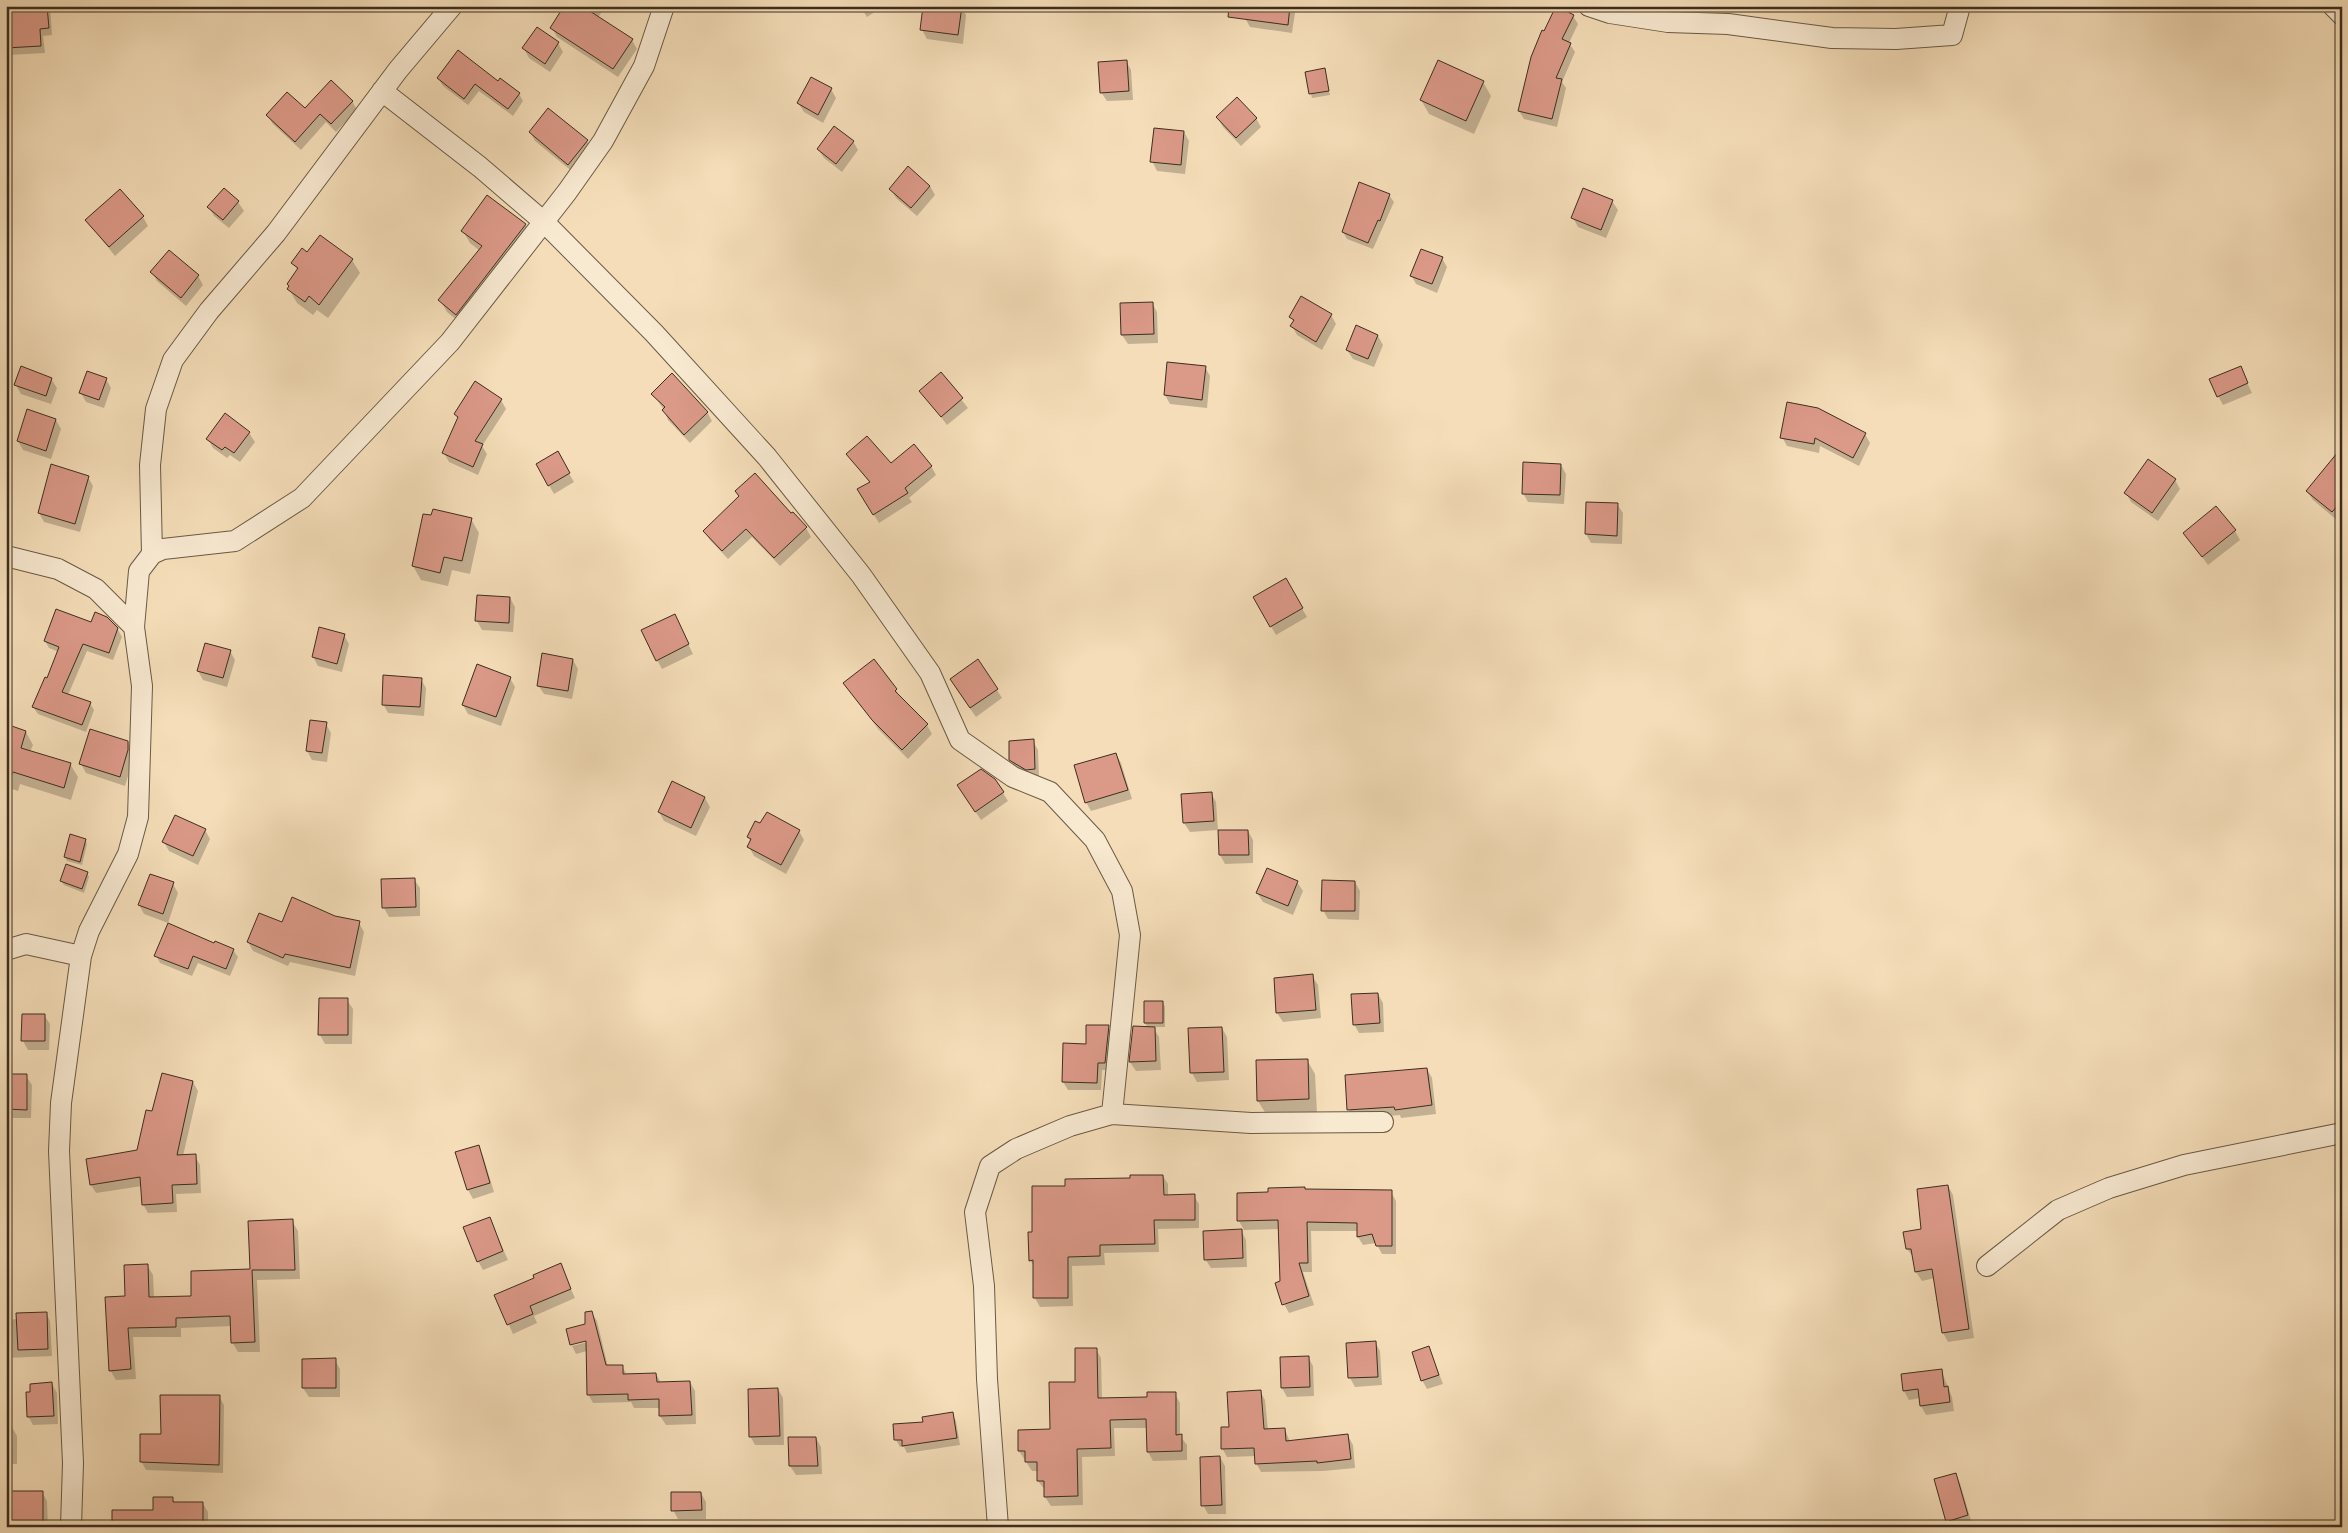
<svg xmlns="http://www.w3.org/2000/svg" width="2348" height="1533" viewBox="0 0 2348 1533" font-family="'Libre Bodoni',serif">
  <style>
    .shadow { fill: #0003 }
    .building { fill: #db9988; stroke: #3c2e1e }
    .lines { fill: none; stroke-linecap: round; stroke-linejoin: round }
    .minor-casing { stroke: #6a5a44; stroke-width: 22 }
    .minor { stroke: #f8e9d1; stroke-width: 20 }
  </style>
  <rect width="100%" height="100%" fill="#f4ddb8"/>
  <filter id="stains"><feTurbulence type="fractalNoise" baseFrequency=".004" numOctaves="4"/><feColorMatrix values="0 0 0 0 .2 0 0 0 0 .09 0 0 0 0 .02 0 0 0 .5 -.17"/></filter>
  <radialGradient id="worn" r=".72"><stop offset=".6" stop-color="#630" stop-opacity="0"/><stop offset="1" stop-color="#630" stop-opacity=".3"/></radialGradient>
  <path class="shadow" d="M6 6H50L52 35 43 36 45 53 8 55 6 52Z
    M566 6H605L598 18 632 40 637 49 618 77 557 37 552 28Z
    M860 6H884L867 17Z
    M961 6 966 15 963 44 927 39 922 30Z
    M1246 6H1296L1292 33 1250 27 1245 18Z
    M1573 16 1578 24 1569 43 1575 52 1562 82 1566 88 1557 127 1524 119 1519 111Z
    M558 43 563 52 550 72 529 58 524 49Z
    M1126 61 1131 70 1133 100 1107 101 1101 92Z
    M1324 70 1330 95 1312 98 1306 73Z
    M438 78 498 83 519 94 523 101 513 116 479 91 468 105 443 86Z
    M1483 82 1491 96 1474 134 1429 114 1421 100Z
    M831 89 836 98 823 123 804 112 798 103Z
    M352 101 357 110 336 132 326 122 301 150 273 124 267 115Z
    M1218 118H1256L1261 127 1241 146 1223 127Z
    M530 132 587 141 592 150 574 173 535 141Z
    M1184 132 1189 141 1185 174 1157 171 1152 161Z
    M853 141 858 150 842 172 824 158 818 149Z
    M930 186 935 195 917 216 896 198 891 189Z
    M224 189 238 202 244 211 229 228 214 216 209 207Z
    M1389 195 1394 202 1373 249 1347 239 1343 232Z
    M1612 201 1618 210 1606 238 1578 227 1573 218Z
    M143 217 148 226 115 256 87 221Z
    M525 224 532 236 464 326 447 312 440 300 480 251 470 243 463 231Z
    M169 252 198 276 203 285 186 306 157 281 152 272Z
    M308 254 352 260 360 273 328 318 317 310 313 315 297 303 289 289 288 284 298 271 293 263Z
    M1442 258 1447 267 1437 293 1416 284 1411 275Z
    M1152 303 1157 312 1158 343 1128 344 1122 335Z
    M1331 315 1336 324 1322 350 1297 335 1292 326 1294 323 1291 317Z
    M1378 336 1383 345 1374 367 1353 359 1347 350Z
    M1168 364 1205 367 1210 376 1207 408 1170 404 1165 395Z
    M2240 367 2252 393 2223 405 2218 396Z
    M941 374 968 408 947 425 921 391Z
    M51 379 57 388 51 404 21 394 16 385Z
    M106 379 111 388 104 408 86 402 81 393Z
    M653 394 707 412 712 421 690 443 668 420 664 410Z
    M501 400 506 409 482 446 487 454 478 475 449 462 444 453 458 419 455 414Z
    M56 420 61 429 51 459 23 450 18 441Z
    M249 433 255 442 240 462 230 455 227 458 213 448 208 439Z
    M1865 434 1870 443 1859 466 1820 446 1819 453 1787 446 1782 437Z
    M557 453 574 482 554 494 537 465Z
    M847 454 891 465 931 466 936 475 909 498 912 502 879 523 864 499 870 483Z
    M2342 464V515L2338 521 2313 500 2307 491Z
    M1561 465 1566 474 1564 504 1528 502 1523 493Z
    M88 477 93 486 80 532 44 522 39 513Z
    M2175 480 2180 489 2158 521 2131 502 2126 493Z
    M736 492 791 515 806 528 811 537 780 566 752 537 728 559 710 540 704 531 739 497Z
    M1617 504 1623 513 1622 544 1591 543 1586 534Z
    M432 517 471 519 479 533 470 574 452 570 448 586 421 580 413 566Z
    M2235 531 2240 540 2208 565 2185 533Z
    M1285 579 1307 617 1276 635 1254 597Z
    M510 598 515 607 513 632 482 630 477 621Z
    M92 624 117 628 122 637 113 660 87 651 68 695 90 703 94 710 86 732 38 714 33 707 48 680 59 652 49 648 45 641Z
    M679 625 693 654 662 669 657 660Z
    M344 635 349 644 342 672 318 666 313 657Z
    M230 651 235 660 227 687 203 680 198 671Z
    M573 660 578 669 572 699 544 694 538 685Z
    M510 678 515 687 501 726 468 714 463 705Z
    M421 679 426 688 424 716 388 713 383 704Z
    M845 683 896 690 901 699 927 725 932 734 908 759 878 729Z
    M956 688 997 690 1002 698 976 717Z
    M326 724 331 733 327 762 312 760 307 751Z
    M6 726 26 732 33 745 30 752 70 764 78 777 71 800 20 784 18 791 6 787Z
    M1033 741 1038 750 1039 778 1016 769 1011 760Z
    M128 742 133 752V759L125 786 86 773 81 764Z
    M1116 754 1121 763 1132 799 1091 811 1086 802Z
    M672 783 705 798 710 807 696 836 664 821 659 812Z
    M1003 793 1008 801 981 820 964 795Z
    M1211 793 1216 802 1218 830 1190 832 1184 823Z
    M205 830 210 839 198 865 169 851 164 842Z
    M799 831 804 840 786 874 754 856 749 847 751 842 748 837Z
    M1248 831 1253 840V863L1225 864 1220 855Z
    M85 840 87 844 82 865 67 861 65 857Z
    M87 873 89 877 84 893 64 885 61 881Z
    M414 879 420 888V916L389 917 384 908Z
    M1297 882 1303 891 1293 915 1263 902 1257 893Z
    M1355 882 1360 891 1359 920 1328 919 1323 910Z
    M173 884 178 893 168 923 144 914 139 905Z
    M335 917 359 923 364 932 355 976 290 962 288 966 253 951 248 942 283 923Z
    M215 944 233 950 238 957 230 976 198 963 192 976 160 963 156 955Z
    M1312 976 1318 985 1321 1018 1283 1022 1277 1013Z
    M1378 994 1383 1003 1384 1032 1359 1033 1354 1024Z
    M347 1000 353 1009 352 1044H325L320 1035Z
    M1163 1002 1165 1007V1027H1153L1159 1037 1161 1070 1136 1071 1130 1062 1148 1028 1145 1023Z
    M44 1015 50 1024 49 1050H28L23 1041Z
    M1108 1027 1113 1034 1109 1070H1102L1101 1090H1068L1063 1082 1087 1045Z
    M1222 1028 1227 1037 1229 1080 1197 1082 1192 1073 1190 1029Z
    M1307 1060 1315 1074 1317 1113 1266 1114 1258 1101Z
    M1427 1069 1432 1078 1436 1114 1401 1118 1400 1115 1354 1119 1349 1110Z
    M6 1075 26 1076 32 1085 31 1118H6Z
    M193 1082 198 1091 183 1156H195L200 1165 201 1193 176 1194 177 1212 148 1213 143 1204 142 1186 96 1193 91 1185 138 1152 152 1112Z
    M478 1147 483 1156 494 1192 473 1199 468 1190 457 1153Z
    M1163 1176 1168 1184V1196H1194L1199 1204V1228L1158 1229 1159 1252 1104 1253 1105 1265 1072 1266 1073 1306 1040 1307 1035 1298 1034 1266 1030 1260 1033 1233 1067 1187Z
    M1948 1186 1953 1195 1974 1338 1948 1342 1943 1333 1935 1278 1922 1281 1916 1272 1914 1258 1907 1249 1904 1233 1922 1230Z
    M1305 1188 1306 1191 1391 1192 1396 1201V1254H1382L1376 1243 1363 1245 1358 1237V1231H1311L1312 1272H1303L1314 1305 1289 1313 1284 1304 1280 1229 1244 1230 1239 1221 1270 1193Z
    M489 1218 508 1260 483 1270 478 1261Z
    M292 1221 298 1231 300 1279 257 1280 260 1352H238L232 1342V1326L181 1328V1337H133L136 1379 116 1380 110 1370 127 1297 147 1265 153 1275 154 1298H193L251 1270Z
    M1241 1230 1246 1240 1247 1267 1211 1268 1205 1259Z
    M560 1265 575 1298 534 1316 537 1323 513 1334 496 1296 536 1279Z
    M591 1312 597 1321 608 1367 622 1366 627 1375 656 1374 661 1383 690 1382 695 1391 696 1424 666 1425 660 1416V1408H634L631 1402 593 1403 588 1394 587 1351 576 1354 572 1346 592 1341 591 1339 572 1344V1346L567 1330 587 1325Z
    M46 1313 50 1321 52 1356 6 1358V1321Z
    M1375 1342 1380 1351 1382 1385 1355 1387 1350 1378Z
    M1429 1348 1443 1384 1427 1389 1422 1380Z
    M1096 1349 1101 1358 1102 1399 1148 1398 1175 1394 1180 1403V1436L1187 1445V1460L1153 1461 1148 1452V1428H1114L1115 1456 1082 1457 1083 1505 1051 1506 1045 1497V1490L1038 1481V1471H1032L1019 1451V1431L1051 1430Z
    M1308 1357 1313 1366 1314 1396 1287 1397 1282 1388Z
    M335 1360 340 1369V1397H309L303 1388Z
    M1941 1370 1952 1397 1954 1411 1926 1415 1921 1406 1920 1398 1909 1400 1904 1391Z
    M52 1384 57 1393 58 1424 33 1425 28 1416 32 1393Z
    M778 1389 783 1398 784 1445H755L750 1436Z
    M1260 1391 1265 1400 1268 1430 1285 1429 1290 1442 1348 1436 1353 1445 1355 1468 1323 1471 1261 1472 1256 1463V1456L1227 1457 1222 1448Z
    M219 1396 224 1405 223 1473 146 1470 141 1461 162 1436Z
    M952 1413 956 1421 960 1445 907 1453 904 1447H900L896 1440 895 1425 924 1423Z
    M6 1427H12L17 1436V1464H6Z
    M816 1438 821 1447 822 1474 796 1475 790 1466 789 1439Z
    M1220 1457 1225 1466 1226 1514H1208L1203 1505Z
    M1955 1474 1960 1483 1972 1524 1964 1527H1951L1948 1521Z
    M42 1492 47 1501 48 1527H6Z
    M701 1493 706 1502V1519H678L673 1510Z
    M172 1498 175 1503 203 1504 208 1512V1527H113L154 1512Z
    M293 1525 294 1527H272V1526Z
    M938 1526V1527H911Z"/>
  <path class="building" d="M6 6H47L49 28 40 29 41 46 6 48Z
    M564 6H582L633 39 613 69 550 28Z
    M923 6H962L958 35 920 30Z
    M1229 6H1290L1288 25 1228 17Z
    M1556 6 1574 15 1562 39 1571 43 1556 78 1562 79 1552 119 1518 111 1531 57 1542 30 1544 31Z
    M537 27 559 42 545 64 522 48Z
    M458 50 498 81 500 78 520 93 508 109 475 84 464 99 437 78Z
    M1127 60 1129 91 1100 93 1098 62Z
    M1438 60 1484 81 1466 121 1420 100Z
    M1325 68 1329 91 1309 94 1305 72Z
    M811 77 832 88 818 115 797 103Z
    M331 80 353 101 331 124 320 114 295 142 266 115 287 92 305 108Z
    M1237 97 1257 118 1236 138 1216 117Z
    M548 108 588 140 568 165 529 132Z
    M834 126 854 141 836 164 817 149Z
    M1154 128 1184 131 1181 165 1150 162Z
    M908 166 930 186 911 208 889 189Z
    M1359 182 1390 194 1380 221 1378 220 1368 243 1342 232Z
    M224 188 239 201 223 220 207 207Z
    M1583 188 1613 200 1601 230 1571 218Z
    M120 189 144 216 109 247 85 220Z
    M487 195 526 224 456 315 438 300 482 246 461 231Z
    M320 235 353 259 319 305 309 296 305 302 287 289 289 286 287 284 298 268 291 263 302 248 307 252Z
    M1421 249 1443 257 1432 284 1410 276Z
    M169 250 199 275 181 298 150 272Z
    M1301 296 1332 314 1316 342 1290 326 1294 320 1289 317Z
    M1153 302 1154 334 1121 335 1120 303Z
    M1356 325 1378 335 1368 359 1346 350Z
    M1167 362 1206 366 1202 400 1164 395Z
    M21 366 52 378 46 396 14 385Z
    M2241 366 2248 383 2217 397 2209 379Z
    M87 371 107 378 99 400 79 393Z
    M941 372 963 398 941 417 919 391Z
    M672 373 708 412 684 435 662 410 665 407 651 394Z
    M475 381 502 399 475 441 483 444 473 467 442 453 458 417 454 414Z
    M1787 402 1818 408 1866 433 1853 458 1815 438 1814 444 1780 438Z
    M27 409 56 419 46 451 17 441Z
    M225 413 250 432 234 453 225 447 222 450 206 439Z
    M867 436 891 463 914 444 932 466 905 488 908 493 873 515 857 489 870 482 846 454Z
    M2342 447V501L2332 512 2306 491Z
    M558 451 570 473 548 486 536 464Z
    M2148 459 2176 479 2152 513 2124 493Z
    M1523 462 1561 464 1560 495 1522 494Z
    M51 464 89 476 75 524 38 513Z
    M755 473 791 513 793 512 807 527 774 558 746 529 722 551 703 531 739 496 735 491Z
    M1586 502 1618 503 1617 536 1585 534Z
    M2216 506 2236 530 2202 557 2183 533Z
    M433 509 472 518 462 561 444 557 440 573 412 566 423 514 431 515Z
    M1286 578 1303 608 1270 627 1253 597Z
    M477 595 510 597 509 623 475 621Z
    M56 609 91 622 95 612 107 617 118 628 109 653 83 644 62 692 91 702 82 725 32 707 45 677 47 678 59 647 44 641Z
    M675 614 689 644 656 661 641 630Z
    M319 627 345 634 337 664 312 657Z
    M205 643 231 650 223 678 197 671Z
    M542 653 573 659 568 691 537 686Z
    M874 659 897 689 895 691 928 724 902 750 872 720 843 683Z
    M978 659 998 689 970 708 950 679Z
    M477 664 511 677 496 717 462 705Z
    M383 675 422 678 420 707 382 705Z
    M310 720 327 722 322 753 306 751Z
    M6 724 26 731 21 748 71 763 64 788 13 772 9 782H6Z
    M90 729 128 741V750L120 777 79 764Z
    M1034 739 1035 769 1026 770 1009 760V741Z
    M1116 753 1128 790 1085 803 1074 765Z
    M981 769 995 779 1004 792 975 812 957 785Z
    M672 781 705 797 691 828 658 812Z
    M1212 792 1214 821 1183 823 1181 794Z
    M767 812 800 830 781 865 747 847 751 839 747 837 755 821 760 823Z
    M175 815 206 829 193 856 162 842Z
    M1218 830H1248L1249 855H1219Z
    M70 834 86 839 80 862 64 857Z
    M66 864 88 872 82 889 60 881Z
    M1267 868 1298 881 1288 906 1256 893Z
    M150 874 174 882 163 914 138 905Z
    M415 878 416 907 382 908 381 879Z
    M1322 880 1355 881V911H1321Z
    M292 897 335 916 360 921 350 968 285 954 283 958 247 942 259 913 282 922Z
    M168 923 214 943 215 941 234 949 226 969 193 956 188 969 154 956Z
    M1313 974 1316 1010 1276 1013 1274 978Z
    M1378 993 1380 1023 1353 1025 1351 994Z
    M319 998H348V1035H318Z
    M1144 1001H1163V1023H1144Z
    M22 1014H45V1041H21Z
    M1086 1025H1109L1105 1063H1098L1097 1083 1062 1082 1063 1043 1086 1044Z
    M1133 1026 1155 1027 1156 1061 1129 1062Z
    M1222 1027 1224 1072 1190 1073 1188 1028Z
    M1308 1059 1309 1099 1257 1101 1256 1060Z
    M1427 1068 1432 1105 1395 1110 1394 1107 1347 1110 1345 1075Z
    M162 1073 193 1081 177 1155 196 1154 197 1184 172 1185 173 1203 142 1205 140 1177 90 1185 86 1159 137 1150 146 1110 152 1111Z
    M6 1074H27V1110L6 1109Z
    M479 1145 490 1183 467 1190 455 1152Z
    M1130 1175H1163L1164 1195 1195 1194V1220H1154L1155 1244 1100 1245V1256L1068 1257V1298H1033V1260L1029 1261 1028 1232H1032V1186H1065V1179L1130 1178Z
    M1948 1185 1969 1329 1942 1333 1932 1269 1915 1272 1911 1249H1906L1903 1232 1921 1229 1917 1189Z
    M1305 1187V1189L1392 1190V1246H1376L1372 1234 1357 1237V1223L1307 1222 1308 1263H1299L1309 1296 1282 1305 1275 1283 1280 1281 1278 1220 1237 1221V1193L1268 1192V1188Z
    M490 1217 503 1251 477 1262 463 1227Z
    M293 1219 295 1270H252L255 1342 231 1343 230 1316 176 1318V1327L128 1328 131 1369 109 1371 105 1297 125 1296 124 1265 148 1264 149 1297 191 1296V1271L250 1269 248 1221Z
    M1242 1229 1243 1258 1204 1260 1203 1231Z
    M561 1263 571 1289 530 1306 533 1314 507 1325 494 1295 534 1278 533 1275Z
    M592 1311 606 1365H623V1374L656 1373 657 1382 690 1381 692 1415 659 1416V1399L628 1400V1394L587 1395 586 1341 570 1345 566 1329 585 1324V1312Z
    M47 1312 48 1349 18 1350 16 1313Z
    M1376 1341 1378 1377 1348 1378 1346 1343Z
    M1429 1346 1439 1375 1421 1381 1412 1352Z
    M1075 1348H1097L1098 1398 1147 1397V1392H1176V1435L1182 1434V1451L1147 1452 1146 1419 1110 1420 1111 1448 1077 1449 1078 1496 1044 1497V1481H1037V1462H1025V1451H1018V1430L1050 1429 1049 1382H1075Z
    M1309 1356 1310 1387 1281 1388 1280 1357Z
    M336 1358V1388H302V1359Z
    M1942 1369 1944 1387 1948 1386 1950 1402 1920 1406 1918 1389 1903 1391 1901 1374Z
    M52 1382 54 1416 27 1417 26 1392H30V1384Z
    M778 1388 780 1436 749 1437 748 1389Z
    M1261 1390 1264 1429 1285 1428 1286 1441 1348 1434 1351 1459 1317 1463V1461L1255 1464 1254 1448 1221 1449V1427H1229L1227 1392Z
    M160 1395H220L219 1465 140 1462V1434H161Z
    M953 1412 957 1438 902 1446V1440H894L893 1424 923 1422 922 1417Z
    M788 1437H816L818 1466H789Z
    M1220 1456 1222 1505 1201 1506 1200 1457Z
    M1956 1473 1968 1515 1946 1522 1934 1479Z
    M6 1491H43V1527H6Z
    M671 1492H701L702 1510 671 1511Z
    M153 1497H173V1502H203V1527H112V1510H153Z"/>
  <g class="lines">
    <defs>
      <path id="minor" d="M1589 6 1610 13 1668 22 1728 24 1832 38 1896 39 1952 35 1960 6
        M2333 6 2342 15
        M382 91 480 167 544 222 654 333 767 457 861 575 930 673 960 740 1013 777 1050 792 1095 840 1122 891 1130 935 1112 1114
        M152 554 150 465 156 409 173 360 209 311 276 233 398 70 452 6
        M6 556 58 569 96 589 134 627
        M6 950 26 944 81 956
        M1987 1266 2058 1210 2109 1188 2184 1165 2342 1133
        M71 1527 73 1463 59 1151 61 1103 81 956 89 931 128 854 138 817 142 686 134 627 139 571 152 554 163 549 235 541 302 498 450 342 567 192 603 141 644 66 664 6
        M998 1527 987 1379 984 1286 975 1212 990 1166 1016 1149 1070 1126 1112 1114 1251 1123 1383 1122"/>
    </defs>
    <use href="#minor" class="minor-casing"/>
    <use href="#minor" class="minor"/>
  </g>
  <rect width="2348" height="1533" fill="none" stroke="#f4ddb8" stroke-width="25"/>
  <rect x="8" y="8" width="2333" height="1518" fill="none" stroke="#3c2e1e" stroke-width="2.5"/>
  <rect x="12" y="12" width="2323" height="1508" fill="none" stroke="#3c2e1e"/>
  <rect width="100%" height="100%" filter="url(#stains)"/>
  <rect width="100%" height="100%" fill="url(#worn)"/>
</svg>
